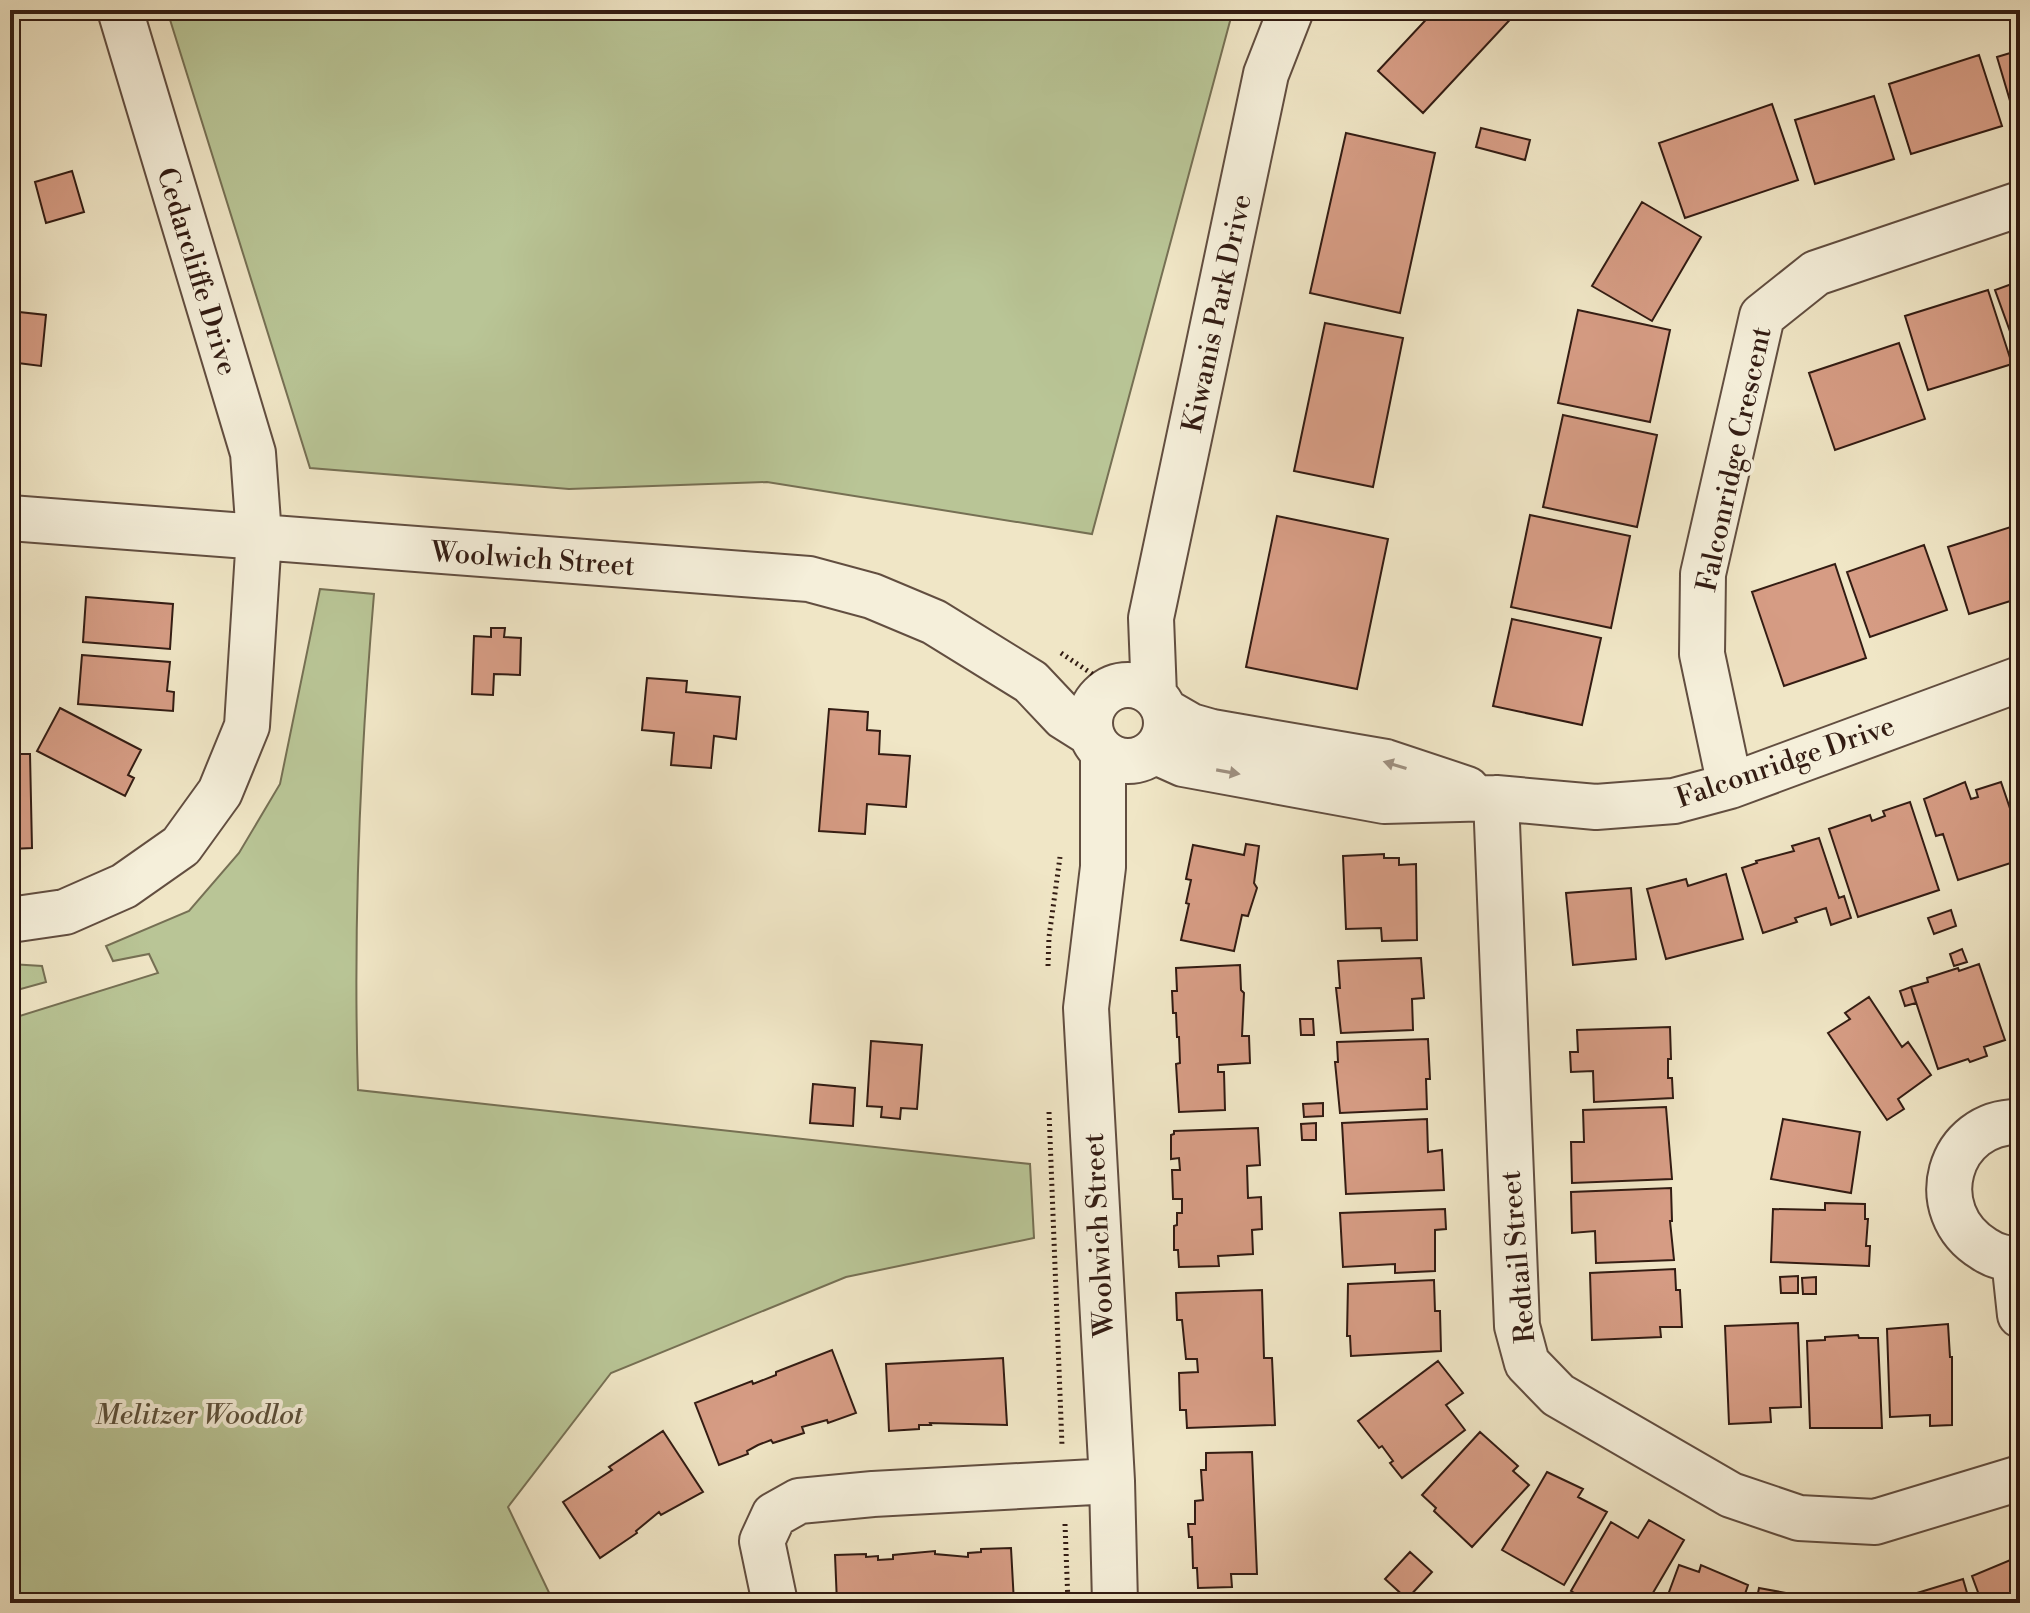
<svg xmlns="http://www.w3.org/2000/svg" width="2030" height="1613" viewBox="0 0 2030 1613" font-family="'Libre Bodoni',serif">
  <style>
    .green { fill: #b9c596; stroke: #767054; stroke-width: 2 }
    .building { fill: #d69c84; stroke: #331c13; stroke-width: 2 }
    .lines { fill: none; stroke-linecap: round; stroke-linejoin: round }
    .minor-casing { stroke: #624e40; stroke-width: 48 }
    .path { stroke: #331c13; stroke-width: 5; stroke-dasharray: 2 4; stroke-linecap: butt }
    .minor { stroke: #f5efda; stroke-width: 44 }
    .oneway { fill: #9e9080 }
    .labels { text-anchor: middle; stroke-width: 8; stroke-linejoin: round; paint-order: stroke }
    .street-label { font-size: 28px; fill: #331c13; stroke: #f5efda }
    .park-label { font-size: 28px; font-style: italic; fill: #5b4f3a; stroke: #f5efda }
  </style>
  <rect width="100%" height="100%" fill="#f0e6c6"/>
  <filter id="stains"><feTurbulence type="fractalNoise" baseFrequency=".0025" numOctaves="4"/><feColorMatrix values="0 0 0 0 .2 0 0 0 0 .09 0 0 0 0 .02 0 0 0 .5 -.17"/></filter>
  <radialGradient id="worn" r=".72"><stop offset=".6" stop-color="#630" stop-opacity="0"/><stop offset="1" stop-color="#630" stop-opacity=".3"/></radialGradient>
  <path class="green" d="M167 10H1233L1092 534 767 482 569 489 310 468Z
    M320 589 374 594C360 758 353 926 358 1090L1030 1164 1034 1238 846 1277 611 1373 508 1507 554 1603H10V1019L158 973 149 954 113 961 106 946 189 911 239 853 280 784Z
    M10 964 42 966 46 982 10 992Z"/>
  <path class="building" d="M1435 10H1519L1423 113 1378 71Z
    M2020 50V120L2016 121 1997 57Z
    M1979 55 2002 126 1911 154 1889 84Z
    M1874 96 1894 159 1815 184 1795 120Z
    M1772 104 1798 180 1685 218 1659 143Z
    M1481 128 1530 140 1525 160 1476 147Z
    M1346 133 1435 153 1400 313 1310 293Z
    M72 171 84 212 46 223 35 182Z
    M1642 202 1701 237 1652 321 1592 286Z
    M2020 281V359L1995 290Z
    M1988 290 2012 364 1928 390 1905 316Z
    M1578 310 1670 330 1650 422 1558 403Z
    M10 311 46 315 41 366 10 362Z
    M1325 323 1403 338 1373 487 1294 471Z
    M1899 343 1925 419 1835 450 1809 373Z
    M1563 415 1657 435 1637 527 1543 507Z
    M1530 515 1630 536 1611 628 1511 607Z
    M1277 516 1388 539 1357 689 1246 667Z
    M2020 524V598L1969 614 1948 547Z
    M1924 545 1947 610 1870 637 1847 572Z
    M1835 564 1866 658 1784 686 1752 592Z
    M10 586 18 587 12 668H10Z
    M86 597 173 604 170 649 83 642Z
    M1512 619 1601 638 1582 725 1493 706Z
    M491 628H505L504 637 521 638 520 675 494 674 493 695 472 694 474 636 491 637Z
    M82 655 170 662 167 691 174 692 173 711 78 704Z
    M647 678 687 681 686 692 740 697 736 739 714 736 711 768 671 765 674 733 642 730Z
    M60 708 141 750 128 775 134 778 125 796 37 751Z
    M829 709 868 712 867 730 880 731 879 754 910 756 906 807 867 804 865 834 819 831Z
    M10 754H30L32 848 11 849Z
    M1965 782 1971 799 1978 797 1976 790 2001 782 2020 838V860L1958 880 1943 834 1936 836 1924 799Z
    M1910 802 1939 890 1858 917 1829 829 1870 815 1872 821 1885 816 1883 811Z
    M1819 838 1839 898 1844 896 1851 918 1831 925 1826 908 1795 918 1797 922 1763 933 1742 868 1757 863 1756 861 1794 851 1792 846Z
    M1246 844 1259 846 1254 883 1257 888 1248 916 1242 915 1234 951 1181 940 1189 904 1186 903 1191 880 1186 879 1193 845 1244 855Z
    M1384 854V858H1399V865L1416 864 1417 940 1382 941 1381 928 1346 929 1343 856Z
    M1726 874 1743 939 1666 959 1647 889 1686 879 1688 886Z
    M1631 888 1636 959 1573 965 1566 893Z
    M1951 910 1956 926 1934 934 1928 918Z
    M1962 949 1967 962 1954 966 1950 954Z
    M1421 958 1424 998 1412 999 1413 1030 1341 1033 1336 988H1340L1338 961Z
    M1979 964 2005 1040 1984 1047 1987 1056 1970 1062 1968 1059 1938 1069 1911 987 1928 982 1927 978 1958 968 1959 971Z
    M1240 965 1241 990 1244 993 1242 1036H1249L1250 1063 1218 1065V1072H1224L1225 1110 1179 1112 1176 1064 1180 1063 1179 1037H1177L1176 1013H1173L1172 991H1177L1176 968Z
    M1911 987 1916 1003 1905 1006 1900 991Z
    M1869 997 1902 1047 1908 1042 1931 1075 1898 1099 1904 1109 1887 1120 1828 1033 1850 1019 1845 1013Z
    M1300 1019H1313L1314 1035H1301Z
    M1670 1027 1671 1059H1668V1078H1672L1673 1098 1594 1102 1593 1071 1571 1072 1570 1052H1578L1577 1030Z
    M1428 1039 1430 1079H1426L1427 1109 1340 1113 1335 1062H1338L1337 1042Z
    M871 1041 922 1045 917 1109 901 1108 900 1119 881 1117 882 1107 867 1106Z
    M813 1084 855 1088 853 1126 810 1123Z
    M1323 1103V1116L1304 1117 1303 1104Z
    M1666 1107 1672 1179 1572 1183 1571 1142H1584L1583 1110Z
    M1427 1119 1428 1152 1442 1150 1444 1190 1346 1194 1342 1123Z
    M1783 1119 1860 1132 1851 1193 1771 1179Z
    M1316 1123V1140H1302L1301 1124Z
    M1258 1128 1260 1165 1247 1166 1248 1198 1261 1197 1262 1229 1252 1230 1253 1254 1218 1256 1219 1266 1179 1267 1178 1250H1174V1226L1177 1225V1213H1182V1199H1173L1172 1170H1180L1179 1158 1171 1159V1135L1174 1134V1131Z
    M1671 1188 1672 1221H1670L1674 1260 1596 1263 1595 1231 1572 1233 1571 1192Z
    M1825 1203 1865 1204V1219H1868L1866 1246H1870L1869 1266 1771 1262 1773 1209 1825 1210Z
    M1445 1209 1446 1229 1435 1230V1271L1395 1273V1264L1343 1267 1340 1213Z
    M1675 1269 1676 1290H1680L1682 1327H1660L1661 1337 1592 1340 1590 1273Z
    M1798 1276V1293H1781L1780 1277Z
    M1816 1277V1294H1803L1802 1278Z
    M1434 1280 1435 1311H1440L1441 1351 1351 1356 1350 1336H1347L1348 1284Z
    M1262 1290 1264 1358H1272L1275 1425 1187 1428 1186 1410H1180L1179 1373 1198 1372 1197 1359H1186L1182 1320H1177L1176 1293Z
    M1798 1323 1801 1407 1770 1408 1771 1422 1729 1424 1725 1326Z
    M1948 1324 1950 1357H1952V1425L1930 1426V1415L1890 1417 1887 1329Z
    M1858 1335 1859 1338H1878L1882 1428H1810L1807 1341 1825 1340V1337Z
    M832 1350 856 1413 828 1423 827 1420 802 1427 804 1433 773 1443 771 1440 758 1445 747 1451 748 1454 719 1465 695 1403 752 1381 753 1384 776 1375V1372Z
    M1003 1358 1007 1425 930 1423 931 1425H919V1429L889 1431 886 1364Z
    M1438 1361 1463 1393 1446 1405 1465 1430 1402 1478 1390 1463 1393 1461 1382 1446 1379 1448 1358 1421Z
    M663 1431 703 1492 661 1515 659 1512 636 1531 637 1533 600 1558 563 1502 612 1470 609 1467Z
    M1480 1432 1518 1466 1513 1471 1529 1485 1472 1547 1434 1511 1436 1508 1422 1495Z
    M1252 1452 1257 1574H1231L1232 1587 1198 1588 1197 1568H1193L1192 1537H1189L1188 1524H1195V1501L1203 1500 1201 1470H1206V1453Z
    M1547 1472 1583 1489 1578 1497 1607 1512 1564 1585 1502 1550Z
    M1649 1520 1684 1540 1647 1603H1580L1583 1598 1571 1591 1611 1522 1638 1538Z
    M1011 1548 1014 1603H837L835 1555 866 1554V1557L878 1556V1560L893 1559V1555L935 1551V1554L968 1557V1553L981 1552V1549Z
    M1410 1552 1432 1572 1407 1599 1385 1579Z
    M2020 1556V1603H1982L1972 1576Z
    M1679 1565 1699 1572 1701 1565 1748 1585 1742 1603H1665Z
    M1963 1579 1970 1603H1906L1904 1597Z
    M1759 1588 1797 1595 1796 1598 1820 1603H1756Z
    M1861 1593 1893 1594V1603H1831V1598H1861Z"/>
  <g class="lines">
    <defs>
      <path id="minor" d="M10 518 809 579 872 596 934 622 1031 682 1064 717 1091 734
        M1090 723a38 38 0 1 1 76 0a38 38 0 1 1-76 0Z
        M1154 695 1151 618 1266 74 1291 10
        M1165 711 1191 726 1212 732 1386 762 1467 789
        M1154 751 1183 764 1384 801 1496 798 1596 807 1674 801 1730 786 2020 679
        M1103 752V867L1086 1008 1112 1481 1115 1603
        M1730 786 1702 654 1703 574 1762 316 1816 273 2020 204
        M1496 798 1517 1326 1527 1363 1558 1395 1731 1495 1799 1518 1875 1522 2020 1478
        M10 920 65 912 124 886 181 846 220 792 247 726 259 536 253 453 120 10
        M2020 1122C1947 1120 1923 1212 1984 1249 1994 1256 2008 1260 2020 1258
        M2014 1259 2020 1315
        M775 1603 762 1541 774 1515 799 1501 873 1494 1112 1481"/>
    </defs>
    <use href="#minor" class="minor-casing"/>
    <path class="path" d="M1061 653 1113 688
      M1048 966 1049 937 1060 857
      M1049 1112 1062 1446
      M1065 1524 1068 1603"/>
    <use href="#minor" class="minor"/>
  </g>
  <defs><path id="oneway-solid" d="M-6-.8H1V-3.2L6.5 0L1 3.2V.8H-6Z" transform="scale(2)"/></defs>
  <g class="oneway">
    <use href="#oneway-solid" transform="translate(1395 765) rotate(-163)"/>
    <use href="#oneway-solid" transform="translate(1228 772) rotate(10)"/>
  </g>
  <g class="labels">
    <g class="street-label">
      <text transform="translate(198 271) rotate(73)" y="10">Cedarcliffe Drive</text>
      <text transform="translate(1216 313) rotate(-78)" y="10">Kiwanis Park Drive</text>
      <text transform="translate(1733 459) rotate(-78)" y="10">Falconridge Crescent</text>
      <text transform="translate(533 558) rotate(4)" y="10">Woolwich Street</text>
      <text transform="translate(1785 761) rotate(-19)" y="10">Falconridge Drive</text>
      <text transform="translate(1098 1235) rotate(-93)" y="10">Woolwich Street</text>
      <text transform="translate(1517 1257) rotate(-95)" y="10">Redtail Street</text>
    </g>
    <g class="park-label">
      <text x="199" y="1424">Melitzer Woodlot</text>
    </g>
  </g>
  <rect width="2030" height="1613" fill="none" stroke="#f0e6c6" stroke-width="40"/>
  <rect x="12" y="12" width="2006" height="1589" fill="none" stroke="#331c13" stroke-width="4"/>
  <rect x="20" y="20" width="1990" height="1573" fill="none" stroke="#331c13" stroke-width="2"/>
  <rect width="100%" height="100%" filter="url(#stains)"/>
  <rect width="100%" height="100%" fill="url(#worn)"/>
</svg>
